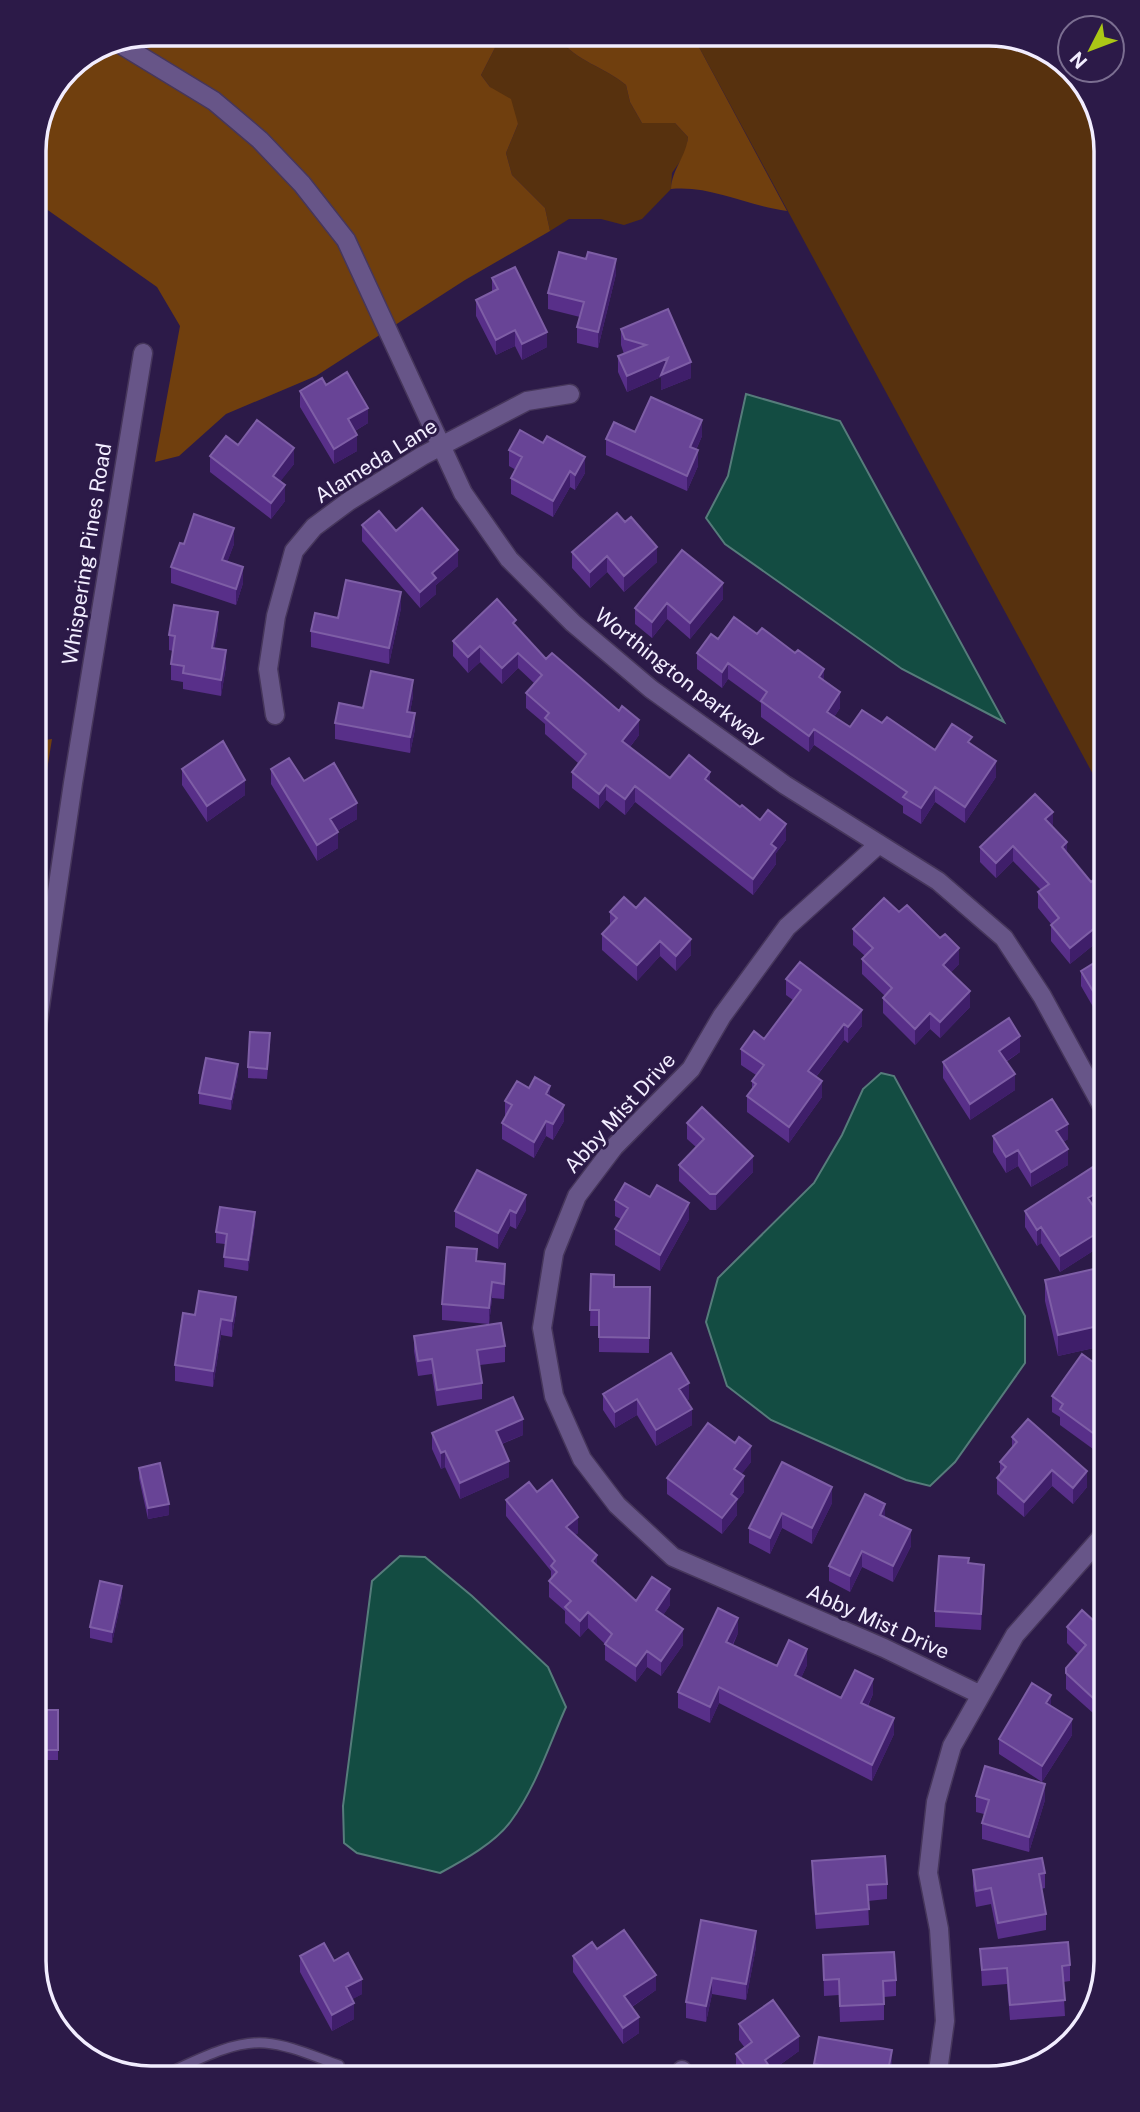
<svg xmlns="http://www.w3.org/2000/svg" width="1140" height="2112" viewBox="0 0 1140 2112" font-family="'Public Sans',sans-serif">
  <style>
    .green { fill: #57310e }
    .forest { fill: #703f0e }
    .water { fill: #134c42; stroke: #567c7b; stroke-width: 2 }
    .lines { fill: none; stroke-linecap: round; stroke-linejoin: round }
    .service-casing { stroke: #46365b; stroke-width: 12 }
    .minor-casing { stroke: #46365b; stroke-width: 21 }
    .service { stroke: #675588; stroke-width: 9 }
    .minor { stroke: #675588; stroke-width: 18 }
    .wall { fill: #582f89 }
    .shaded-wall { fill: #3f1e6a }
    .building { fill: #684496; stroke: #7e5ea6; stroke-width: 2 }
    .labels { text-anchor: middle; stroke-width: 6; stroke-linejoin: round; paint-order: stroke }
    .street-label { font-size: 21px; fill: #f2edff; stroke: #2c1a48 }
    .rim { fill: none; stroke: #f2edff; stroke-width: 3.5 }
  </style>
  <rect width="100%" height="100%" fill="#2c1a48"/>
  <path class="green" d="M998 34 1061 57 1098 105 1107 150V800L693 36Z
    M500 38H559C575 61 605 67 626 85L630 102 642 123H675L688 137 686 153 672 173 671 189 642 219 624 225 601 219H569L550 231 545 208 512 175 506 153 518 124 481 75Z"/>
  <path class="forest" d="M693 36 787 211C747 206 711 185 671 189 672 169 686 157 688 137L675 123H642L630 102 626 85C605 67 575 61 559 38Z
    M500 38 481 75 490 87 511 99 518 124 506 153 512 175 545 208 550 231 465 280 316 376 226 414 179 456 155 462 180 326 157 287 42 206H33V143L68 67 106 42Z
    M52 739 33 857V742Z"/>
  <path class="water" d="M746 394 840 421 1004 722 902 669 725 544 706 518 728 476Z
    M881 1073 894 1076 1025 1316V1363L955 1462 930 1486 906 1480 771 1420 727 1386 706 1322 718 1278 814 1183 842 1135 863 1089Z
    M400 1556 425 1557 472 1596 548 1667 566 1707C549 1745 536 1787 511 1821 495 1843 464 1860 440 1873L357 1853 344 1843 343 1806 372 1581Z
    M1107 1810V1962L1100 1984C1099 1926 1084 1866 1107 1810Z"/>
  <g class="lines">
    <defs>
      <path id="service" d="M157 2078C188 2065 230 2040 265 2043 290 2045 315 2057 339 2065"/>
      <path id="minor" d="M117 42 214 101 260 140 302 184 346 240 463 493 509 559 573 623 651 689 785 785 938 881 1004 938 1042 996 1107 1115
        M275 715 268 669 276 616 294 551 314 527 349 501 422 456 527 401 570 394
        M879 844 787 927 722 1016 691 1069 614 1147 577 1196 554 1253 542 1328 554 1396 582 1459 617 1505 673 1557 884 1648 981 1695
        M33 1054 73 783 143 353
        M938 2071 945 2021 939 1929 928 1873 936 1802 952 1746 1015 1635 1107 1531
        M681 2073 682 2070"/>
    </defs>
    <use href="#service" class="service-casing"/>
    <use href="#minor" class="minor-casing"/>
    <use href="#service" class="service"/>
    <use href="#minor" class="minor"/>
  </g>
  <path class="wall" d="M616 274 598 348 577 343V327L580 317 548 309V293Z
    M492 278 547 347 522 360 515 346 496 355 476 316V300L492 292Z
    M668 309 691 378 661 390V377L627 392 618 372V356L624 354 621 345V329Z
    M326 385 368 423 355 431 357 451 334 464 300 407V391Z
    M702 436 696 450 698 466 687 491 606 455V439Z
    M543 443 585 473 575 490 570 487 553 517 511 494V478L516 470 509 466V450Z
    M238 445 294 464 280 481 285 501 271 519 210 472V456Z
    M362 525 396 531 458 566 436 585V594L420 608 362 541Z
    M184 544H234L227 562 243 583 236 605 171 583V567Z
    M682 550 723 599 690 639 667 619 652 638 635 624V608Z
    M572 552 657 562 624 592 607 572 590 588 572 568Z
    M401 608 389 664 311 647V631L338 618Z
    M516 627 546 659 639 735 630 747 670 778 710 783 740 807 786 840 776 853V864L753 895 635 802 625 815 606 800 599 809 572 788V772L578 763 545 734V724L526 708V693L534 683 518 668 502 684 480 662 468 673 453 656V641Z
    M218 628 214 648 226 666 221 696 183 689V682L171 680V664L173 651 169 650V635Z
    M757 634 824 681 840 708 834 717 850 727 882 723 935 750 972 744 996 777 965 823 935 802 921 824 903 813V806L814 745 809 752 761 717V703L728 679 722 688 697 669V653L718 639Z
    M413 696 410 712 415 729 410 753 335 739V723L363 708Z
    M182 769 245 795 207 822 182 785Z
    M271 769 304 781 357 819 337 831 338 848 317 861 271 784Z
    M1053 827 1067 853 1091 882H1107V934L1070 964 1051 941V924L1038 908V892L1041 890 1013 861 996 878 980 862V847Z
    M610 912 691 955 676 971 660 956 637 981 602 950V934L610 925Z
    M899 912 959 964 950 973 970 1007 940 1038 930 1029 915 1045 883 1013V998L885 996 862 974V959L865 956 853 945V929Z
    M1107 967V1013L1103 1007 1096 1012 1081 986V971L1104 969Z
    M786 979 862 1026 848 1043 844 1040 816 1077 822 1097 789 1143 747 1112V1096L752 1089V1081L756 1075 741 1065V1049L764 1039 793 1000 786 995Z
    M270 1044 267 1079 248 1078V1067Z
    M1020 1052 1006 1062 1015 1090 970 1120 943 1078V1062Z
    M238 1074 231 1110 199 1104V1093Z
    M529 1088 550 1097 564 1121 553 1140 546 1136 534 1158 502 1139V1123L505 1117V1101Z
    M687 1123 753 1172 716 1210H710L679 1181V1165L696 1147 687 1139Z
    M993 1136 1068 1139 1063 1142 1068 1165 1031 1187 1018 1166 1006 1173 993 1152Z
    M477 1170 526 1210 516 1229 510 1226 498 1249 455 1227V1211Z
    M615 1200 689 1219 660 1271 615 1245V1229L621 1219 615 1216Z
    M1106 1203 1096 1209 1107 1242 1060 1272 1041 1243 1037 1246 1025 1227V1211Z
    M255 1223 248 1271 224 1267 225 1244 216 1243V1232Z
    M477 1261 505 1279 504 1299 492 1298 489 1324 442 1320V1304Z
    M1107 1266V1345L1058 1356 1045 1301V1280Z
    M591 1274 614 1287H650L649 1353 599 1352V1326H590Z
    M236 1312 232 1337 221 1335 213 1387 175 1381V1365L195 1315Z
    M414 1336 505 1346V1362L480 1365 482 1383V1399L437 1406 432 1374 418 1376 414 1351Z
    M1107 1372V1452L1104 1457 1060 1425V1417L1052 1412V1396Z
    M603 1394 689 1399 686 1401 692 1425 656 1446 637 1415 615 1428 603 1410Z
    M432 1433 523 1435 502 1444 509 1477 460 1499 445 1467 441 1469 432 1449Z
    M1012 1437 1087 1487 1073 1504 1052 1486 1024 1517 997 1494V1478L1000 1474V1462L1012 1448Z
    M751 1462 741 1474 744 1492 737 1501V1515L722 1534 667 1494V1478Z
    M782 1462 832 1503 812 1544 782 1528 770 1554 749 1543V1528Z
    M139 1468 169 1515 148 1519 139 1478Z
    M537 1492 578 1533 575 1535 597 1565 636 1601 670 1605 663 1615 683 1645 661 1676 647 1667 636 1682 605 1660V1644L588 1628 580 1637 565 1623V1611L549 1597V1581L551 1579V1571L506 1516V1500Z
    M885 1517 911 1546 893 1582 862 1567 850 1592 829 1581V1566Z
    M984 1580 981 1630 935 1627V1611Z
    M122 1596 112 1643 90 1638V1627Z
    M1067 1627 1107 1633V1710L1106 1711 1100 1706 1093 1713 1066 1689V1668L1078 1654 1067 1643Z
    M738 1633 733 1645 777 1666 807 1665 801 1678 841 1698 873 1694 868 1706 894 1734 872 1781 719 1703 710 1723 678 1708V1692Z
    M1051 1706 1072 1735 1042 1782 999 1754V1739Z
    M37 1710H58V1760H38Z
    M976 1796 1045 1800 1029 1852 982 1839V1823L984 1814 976 1812Z
    M812 1861 887 1884V1899L868 1901 869 1925 816 1929 812 1877Z
    M973 1870 1045 1873V1888L1041 1889 1046 1914V1930L998 1939 991 1904 976 1907 973 1886Z
    M33 1884 45 1896 36 1951H33Z
    M701 1920 756 1947 746 2000 712 1994 706 2022 686 2018V2002Z
    M597 1949 656 1990 632 2007 639 2033 623 2044 573 1972V1956Z
    M980 1949 1070 1965V1981L1063 1982 1065 2016 1010 2020 1007 1984 982 1986Z
    M823 1955 896 1980V1996L884 1997V2020L840 2022 839 1995 824 1996Z
    M300 1956 334 1961 362 1994 352 1999 354 2019 332 2031 300 1972Z
    M739 2024 799 2051 770 2072 738 2073 736 2070V2054L745 2048 739 2040Z
    M814 2064 892 2066 891 2071 814 2072Z"/>
  <path class="shaded-wall" d="M616 259V274L598 348V332Z
    M41 270V286L34 317V301Z
    M515 330V346L496 355V340Z
    M547 332V347L522 360V344Z
    M668 358 691 362V378L661 390V377L627 392V376Z
    M368 408V423L348 435V419Z
    M702 420V436L690 463V447Z
    M357 435V451L334 464V449Z
    M294 448V464L273 491V476Z
    M698 450V466L687 491V476Z
    M585 457V473L575 490V475Z
    M570 471V487L553 517V501Z
    M285 485V501L271 519V503Z
    M234 528V544L222 576V560Z
    M657 547V562L624 592V576Z
    M458 550V566L436 585V594L420 608V592L432 573Z
    M607 556V572L590 588V572Z
    M243 567V583L236 605V589Z
    M723 583V599L690 639V623Z
    M401 592V608L389 664V648Z
    M667 603V619L652 638V622Z
    M218 612V628L212 664V648Z
    M480 646V662L468 673V657Z
    M226 650V666L221 696V680Z
    M518 653V668L502 684V668Z
    M728 663V679L722 688V672Z
    M824 669V685L819 677Z
    M413 680V696L407 728V712Z
    M840 692V708L827 727V712Z
    M415 713V729L410 753V737Z
    M639 720V735L622 757V741Z
    M814 729V745L809 752V736Z
    M996 761V777L965 823V807Z
    M710 772V788L705 779Z
    M245 780V795L207 822V806Z
    M606 785V800L599 809V794Z
    M635 786V802L625 815V799Z
    M935 787V802L921 824V808Z
    M357 803V819L330 835V819Z
    M1053 812V828L1045 819Z
    M786 824V840L776 853V864L753 895V879L771 844Z
    M338 832V848L317 861V845Z
    M1067 842V858L1062 847Z
    M1013 846V861L996 878V863Z
    M1107 918V934L1070 964V948Z
    M691 939V955L676 971V956Z
    M660 941V956L637 981V965Z
    M959 948V964L943 981V965Z
    M970 991V1007L940 1038V1022Z
    M1103 991V1007L1096 1012V996Z
    M862 1010V1026L848 1043V1027Z
    M930 1013V1029L915 1045V1029Z
    M844 1024V1040L808 1087V1071Z
    M1020 1036V1052L999 1066V1051Z
    M238 1064V1074L231 1110V1099Z
    M1015 1074V1090L970 1120V1104Z
    M822 1081V1097L789 1143V1127Z
    M550 1086V1102L546 1094Z
    M564 1105V1121L553 1140V1124Z
    M546 1121V1136L534 1158V1142Z
    M1068 1124V1139L1056 1147V1131Z
    M1068 1149V1165L1031 1187V1172Z
    M1018 1150V1166L1006 1173V1157Z
    M753 1156V1172L716 1210V1194Z
    M1106 1187V1203L1088 1214V1198Z
    M526 1195V1210L516 1229V1213Z
    M689 1203V1219L660 1271V1255Z
    M510 1210V1226L498 1249V1233Z
    M255 1212V1223L248 1271V1260Z
    M1041 1227V1243L1037 1246V1230Z
    M1107 1227V1242L1060 1272V1256Z
    M492 1282V1298L489 1324V1308Z
    M236 1297V1312L232 1337V1321Z
    M221 1319V1335L213 1387V1371Z
    M1107 1324V1345L1058 1356V1335Z
    M689 1383V1399L679 1405V1389Z
    M637 1399V1415L615 1428V1412Z
    M692 1409V1425L656 1446V1430Z
    M523 1419V1435L496 1446V1431Z
    M1107 1437V1452L1104 1457V1441Z
    M751 1446V1462L734 1484V1469Z
    M445 1451V1467L441 1469V1453Z
    M509 1461V1477L460 1499V1483Z
    M1052 1470V1486L1024 1517V1502Z
    M1087 1471V1487L1073 1504V1488Z
    M744 1476V1492L737 1501V1515L722 1534V1518L731 1494Z
    M832 1487V1503L812 1544V1528Z
    M169 1504V1515L148 1519V1508Z
    M885 1504V1520L880 1515Z
    M782 1513V1528L770 1554V1538Z
    M578 1517V1533L566 1543V1527Z
    M911 1530V1546L893 1582V1566Z
    M862 1551V1567L850 1592V1576Z
    M597 1555V1571L592 1561Z
    M984 1565V1580L981 1630V1614Z
    M122 1586V1596L112 1643V1632Z
    M670 1589V1605L656 1626V1610Z
    M588 1612V1628L580 1637V1621Z
    M738 1618V1633L726 1657V1642Z
    M683 1629V1645L661 1676V1661Z
    M807 1649V1665L795 1691V1675Z
    M647 1651V1667L636 1682V1666Z
    M873 1679V1694L861 1719V1703Z
    M719 1687V1703L710 1723V1707Z
    M1100 1690V1706L1093 1713V1698Z
    M1107 1694V1710L1106 1711V1696Z
    M1051 1695V1711L1046 1703Z
    M894 1718V1734L872 1781V1765Z
    M1072 1719V1735L1042 1782V1766Z
    M1045 1784V1800L1029 1852V1837Z
    M45 1885V1896L36 1951V1941Z
    M756 1931V1947L746 2000V1984Z
    M656 1975V1990L624 2012V1996Z
    M712 1978V1994L706 2022V2006Z
    M362 1979V1994L346 2003V1987Z
    M354 2003V2019L332 2031V2015Z
    M639 2017V2033L623 2044V2028Z
    M799 2036V2051L770 2072H760L765 2060Z
    M892 2050V2066L891 2071H888Z"/>
  <path class="building" d="M559 252 586 259 588 252 616 259 598 332 577 327 584 302 548 293Z
    M515 267 547 332 522 344 515 330 496 340 476 300 498 289 492 278Z
    M33 268 41 270 34 301H33Z
    M668 309 691 362 661 375 668 358 627 376 618 356 646 345 625 339 621 329Z
    M347 372 368 408 348 419 357 435 334 449 300 391 322 378 326 385Z
    M651 397 702 420 690 447 698 450 687 476 606 439 614 422 635 432Z
    M257 420 294 448 273 476 285 485 271 503 210 456 226 436 238 445Z
    M520 430 543 443 547 436 585 457 575 475 570 471 553 501 511 478 522 457 509 450Z
    M422 508 458 550 432 573 436 578 420 592 362 525 379 511 396 531Z
    M617 513 625 522 631 517 657 547 624 576 607 556 590 572 572 552Z
    M194 514 234 528 222 560 243 567 236 589 171 567 180 543 184 544Z
    M682 550 723 583 690 623 667 603 652 622 635 608Z
    M346 580 401 592 389 648 311 631 315 613 338 618Z
    M497 599 516 620 513 623 546 659 552 653 619 711 622 706 639 720 622 741 670 778 689 755 710 772 705 779 740 807 742 805 760 820 768 810 786 824 771 844 776 848 753 879 635 786 625 799 606 785 599 794 572 772 586 754 545 718 549 713 526 693 542 675 518 653 502 668 480 646 468 657 453 641Z
    M174 605 218 612 212 648 226 650 221 680 183 673 184 666 171 664 175 636 169 635Z
    M734 617 757 634 762 628 795 653 798 650 824 669 819 677 840 692 827 712 850 727 862 710 882 723 887 717 935 750 952 724 972 737 968 742 996 761 965 807 935 787 921 808 903 797 907 792 814 729 809 736 761 701 767 692 728 663 722 672 697 653 711 634 718 639Z
    M371 671 413 680 407 712 415 713 410 737 335 723 339 703 363 708Z
    M223 741 245 780 207 806 182 769Z
    M289 758 304 781 334 763 357 803 330 819 338 832 317 845 271 769Z
    M1035 794 1053 812 1045 819 1067 842 1062 847 1091 882 1101 874 1107 882V918L1070 948 1051 925 1059 918 1038 892 1049 884 1013 846 996 863 980 847Z
    M624 897 636 908 645 898 691 939 676 956 660 941 637 965 602 934 617 918 610 912Z
    M884 898 899 912 907 905 940 938 945 934 959 948 943 965 970 991 940 1022 930 1013 915 1029 883 998 892 988 862 959 873 948 853 929Z
    M1099 960 1104 969 1107 967V998L1103 991 1096 996 1081 971Z
    M800 962 862 1010 848 1027 844 1024 808 1071 822 1081 789 1127 747 1096 756 1084 752 1081 764 1065 741 1049 754 1031 764 1039 801 990 786 979Z
    M1009 1018 1020 1036 999 1051 1015 1074 970 1104 943 1062Z
    M250 1032 270 1033 267 1069 248 1067Z
    M206 1058 238 1064 231 1099 199 1093Z
    M535 1077 550 1086 546 1094 564 1105 553 1124 546 1121 534 1142 502 1123 512 1105 505 1101 517 1081 529 1088Z
    M1052 1099 1068 1124 1056 1131 1068 1149 1031 1172 1018 1150 1006 1157 993 1136Z
    M702 1107 753 1156 716 1194H710L679 1165 704 1139 687 1123Z
    M1093 1167 1106 1187 1088 1198 1107 1227 1060 1256 1041 1227 1037 1230 1025 1211Z
    M477 1170 526 1195 516 1213 510 1210 498 1233 455 1211Z
    M625 1183 650 1197 657 1185 689 1203 660 1255 615 1229 628 1208 615 1200Z
    M220 1207 255 1212 248 1260 224 1257 227 1234 216 1232Z
    M447 1247 477 1249 476 1261 505 1264 504 1284 492 1282 489 1308 442 1304Z
    M1107 1266V1324L1058 1335 1045 1280Z
    M591 1274 614 1275V1287H650L649 1338 599 1337V1310H590Z
    M199 1291 236 1297 232 1321 221 1319 213 1371 175 1365 183 1313 195 1315Z
    M501 1323 505 1346 477 1350 482 1383 437 1390 432 1359 418 1361 414 1336Z
    M671 1353 689 1383 679 1389 692 1409 656 1430 637 1399 615 1412 603 1394Z
    M1082 1354 1107 1372V1437L1104 1441 1060 1409 1063 1404 1052 1396Z
    M513 1397 523 1419 496 1431 509 1461 460 1483 445 1451 441 1453 432 1433Z
    M1028 1419 1087 1471 1073 1488 1052 1470 1024 1502 997 1478 1006 1467 1000 1462 1017 1442 1012 1437Z
    M708 1423 735 1443 739 1437 751 1446 734 1469 744 1476 731 1494 737 1499 722 1518 667 1478Z
    M782 1462 832 1487 812 1528 782 1513 770 1538 749 1528Z
    M160 1463 169 1504 148 1508 139 1468Z
    M552 1480 578 1517 566 1527 597 1555 592 1561 636 1601 652 1577 670 1589 656 1610 683 1629 661 1661 647 1651 636 1666 605 1644 612 1634 588 1612 580 1621 565 1607 571 1601 549 1581 557 1572 551 1566 555 1561 506 1500 529 1482 537 1492Z
    M865 1494 885 1504 880 1515 911 1530 893 1566 862 1551 850 1576 829 1566Z
    M939 1556 969 1558 968 1563 984 1565 981 1614 935 1611Z
    M100 1581 122 1586 112 1632 90 1627Z
    M718 1608 738 1618 726 1642 777 1666 789 1640 807 1649 795 1675 841 1698 855 1670 873 1679 861 1703 894 1718 872 1765 719 1687 710 1707 678 1692Z
    M1082 1610 1107 1633V1694L1106 1696 1100 1690 1093 1698 1066 1673V1668L1086 1645 1067 1627Z
    M1032 1683 1051 1695 1046 1703 1072 1719 1042 1766 999 1739Z
    M37 1710H58V1750H38Z
    M985 1766 1045 1784 1029 1837 982 1823 989 1800 976 1796Z
    M885 1856 887 1884 867 1885 869 1909 816 1914 812 1861Z
    M1042 1858 1045 1873 1039 1874 1046 1914 998 1923 991 1888 976 1891 973 1870Z
    M33 1884 45 1885 36 1941 33 1940Z
    M701 1920 756 1931 746 1984 712 1978 706 2006 686 2002Z
    M624 1930 656 1975 624 1996 639 2017 623 2028 573 1956 592 1942 597 1949Z
    M1068 1942 1070 1965 1062 1966 1065 2000 1010 2005 1007 1968 982 1970 980 1949Z
    M324 1943 334 1961 348 1953 362 1979 346 1987 354 2003 332 2015 300 1956Z
    M894 1952 896 1980 883 1981 884 2004 840 2006 839 1979 824 1980 823 1955Z
    M773 2000 799 2036 765 2060 769 2066 760 2072 750 2073 736 2054 752 2042 739 2024Z
    M819 2037 892 2050 888 2071 831 2072V2067L814 2064Z"/>
  <g class="labels">
    <g class="street-label">
      <text transform="translate(376 461) rotate(-32)" y="7">Alameda Lane</text>
      <text transform="translate(87 554) rotate(-81)" y="7">Whispering Pines Road</text>
      <text transform="translate(680 677) rotate(38)" y="7">Worthington parkway</text>
      <text transform="translate(620 1113) rotate(-48)" y="7">Abby Mist Drive</text>
      <text transform="translate(878 1622) rotate(24)" y="7">Abby Mist Drive</text>
    </g>
  </g>
  <path d="M0 0H1140V2112H0ZM151 46H989A105 105 0 0 1 1094 151V1961A105 105 0 0 1 989 2066H151A105 105 0 0 1 46 1961V151A105 105 0 0 1 151 46Z" fill="#2c1a48" fill-rule="evenodd"/>
  <path class="rim" d="M151 46H989A105 105 0 0 1 1094 151V1961A105 105 0 0 1 989 2066H151A105 105 0 0 1 46 1961V151A105 105 0 0 1 151 46Z"/>
  <g transform="translate(1091 49) rotate(228)"><circle r="33" fill="#2c1a48" stroke="#7b6e91" stroke-width="2"/>
  <path d="M0-5L12 26L0 18L-12 26Z" fill="#abc716"/>
  <text y="-10" font-size="19" font-weight="bold" text-anchor="middle" fill="#f2edff">N</text>
  </g>
</svg>
